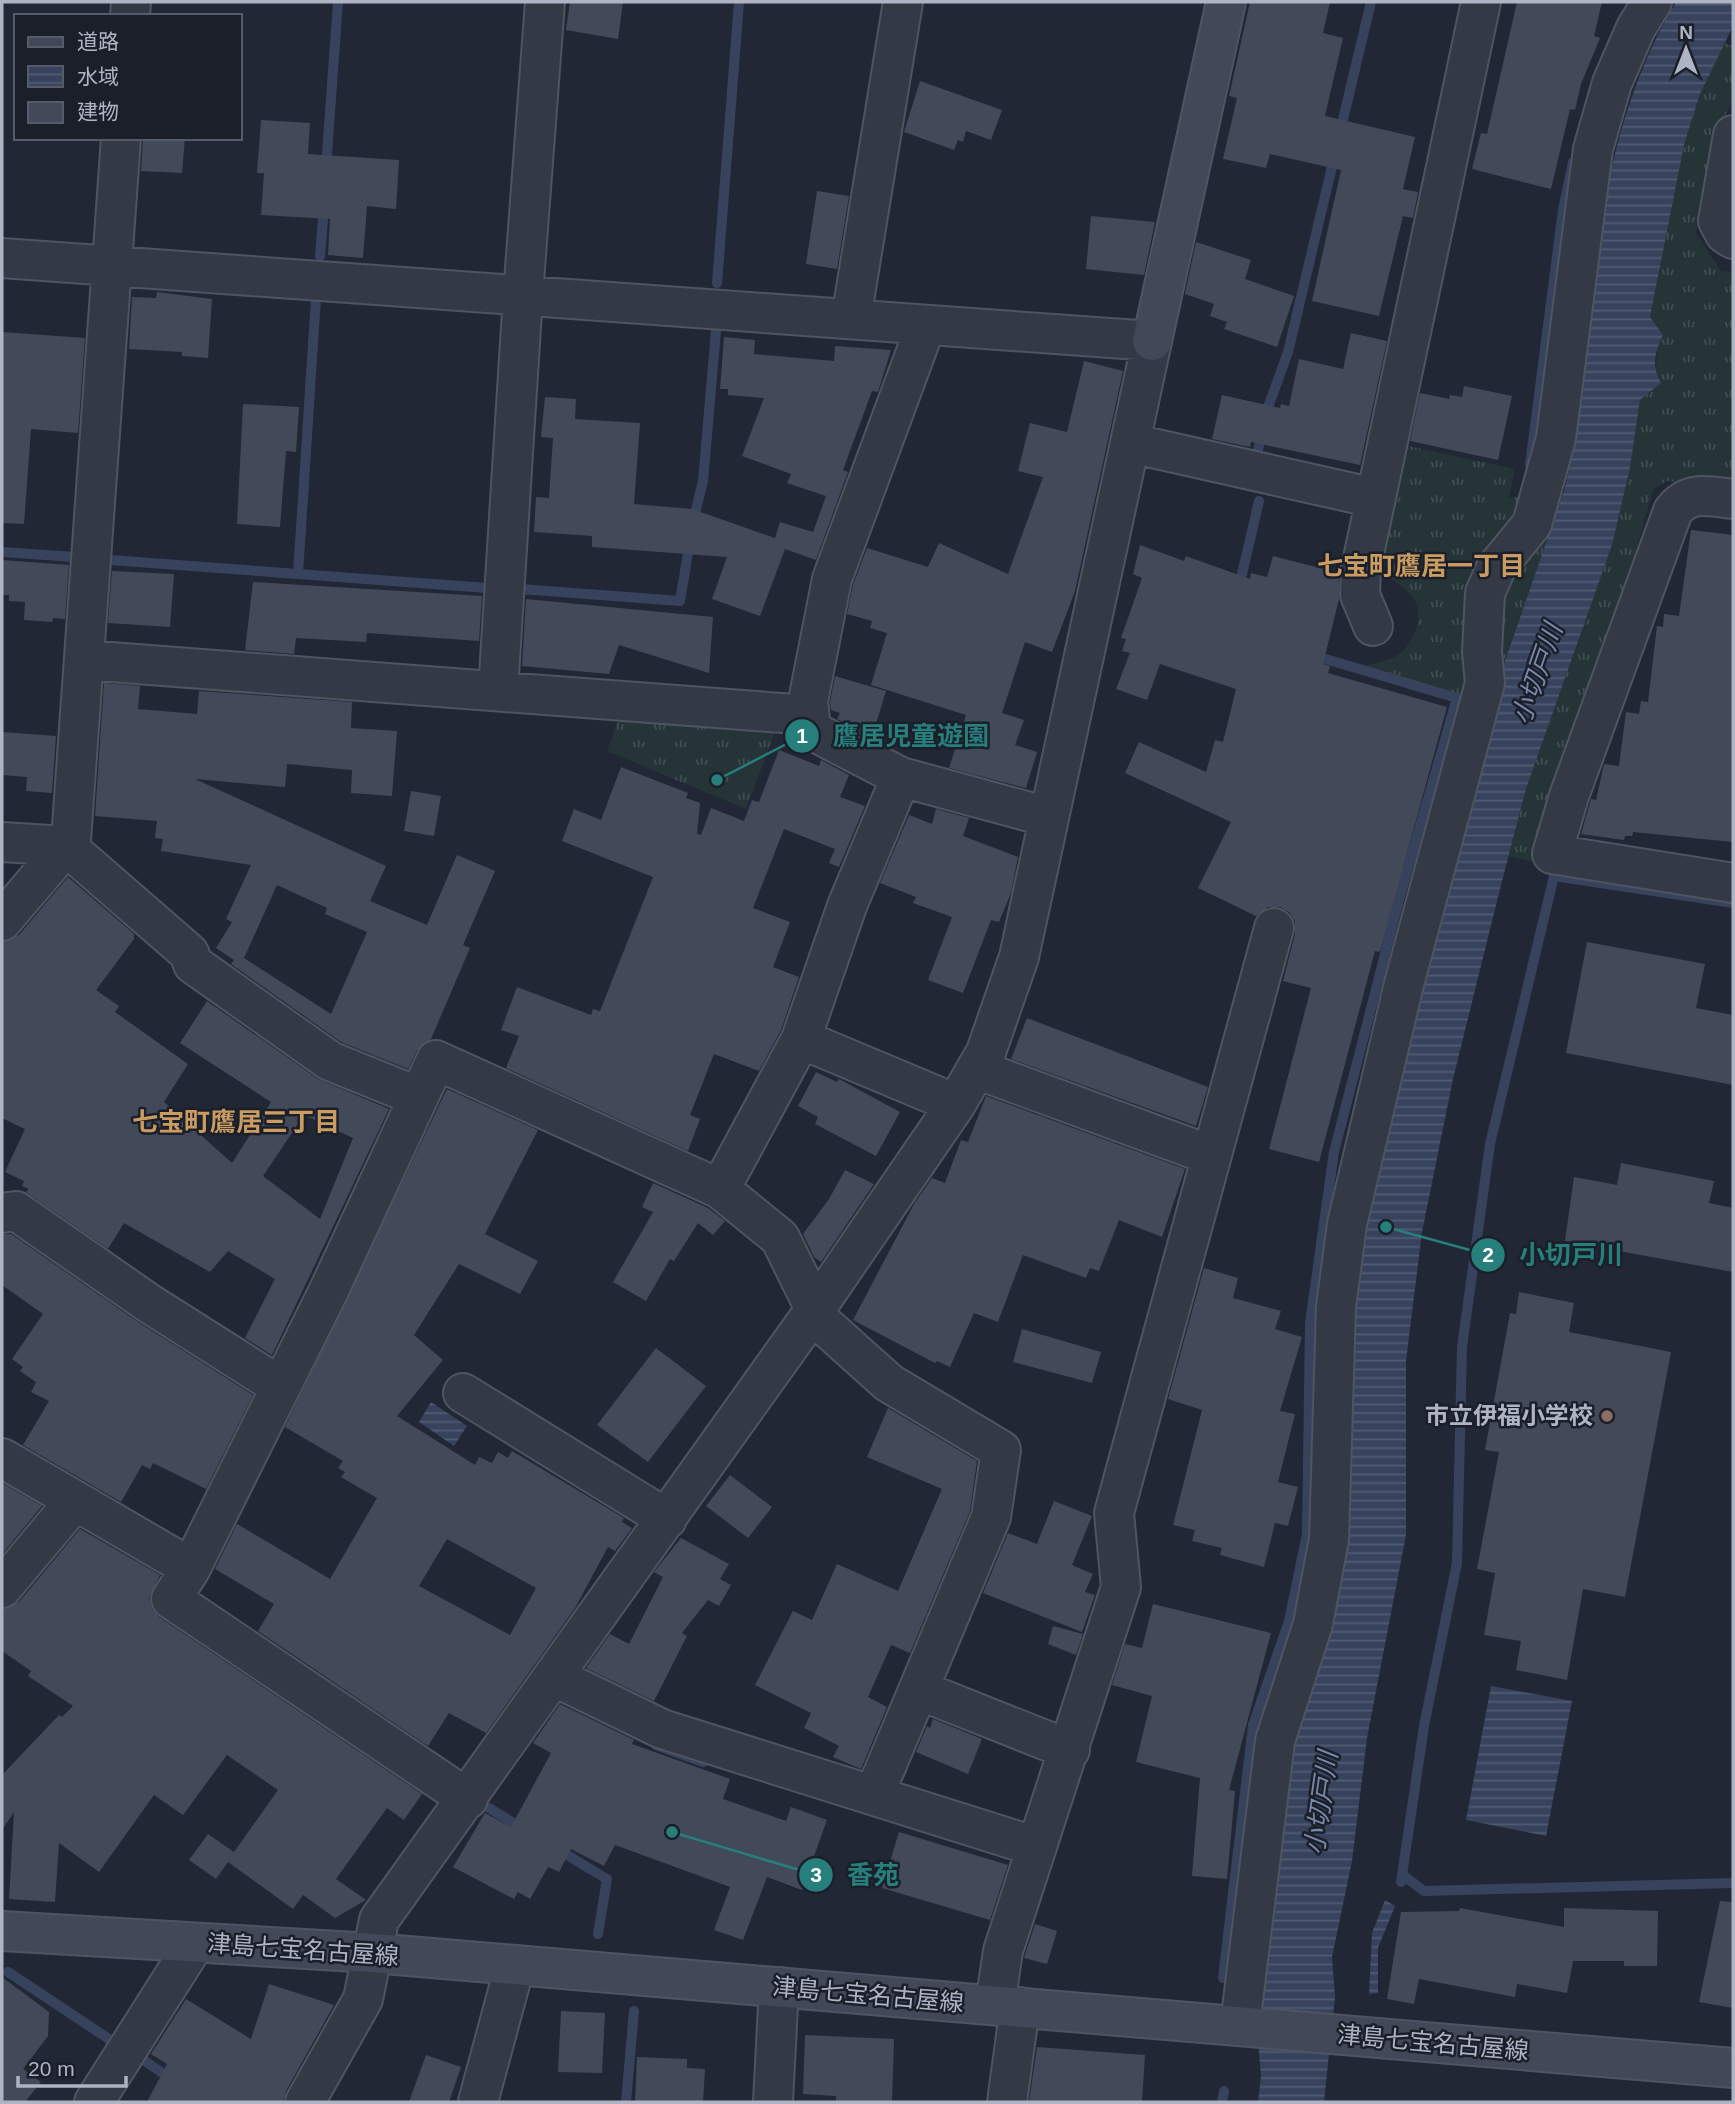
<svg xmlns="http://www.w3.org/2000/svg" width="1735" height="2104" viewBox="0 0 1735 2104" font-family="Helvetica,'Noto Sans JP',sans-serif">
  <style>
    .grass { fill: url(#grass-tufts) }
    .water { fill: url(#water-rules) }
    .lines { fill: none; stroke-linecap: round; stroke-linejoin: round }
    .stream { stroke: #37435d; stroke-width: 10 }
    .building { fill: #424a5a; fill-rule: evenodd }
    .street-casing { stroke: #4f5461; stroke-width: 42 }
    .secondary-casing { stroke: #4f5461; stroke-width: 42 }
    .street { stroke: #343946; stroke-width: 38 }
    .secondary { stroke: #434858; stroke-width: 38 }
    .education-dot { fill: #8d6e63; stroke: #1a1f2a; stroke-width: 2.5 }
    .labels { text-anchor: middle; stroke-width: 5; stroke-linejoin: round; paint-order: stroke }
    .poi-label { font-size: 24px; font-weight: bold; fill: #aeb4c3; stroke: #1a1f2a; text-anchor: end }
    .street-label { font-size: 24px; fill: #aeb4c3; stroke: #1a1f2a }
    .neighbourhood-label { font-size: 26px; font-weight: bold; fill: #cb9c61; stroke: #1a1f2a }
    .water-label { font-size: 26px; font-style: italic; fill: #7887aa; stroke: #1a1f2a }
    .leader { fill: none; stroke: #277f7b; stroke-width: 2.5 }
    .callout-dot { fill: #277f7b; stroke: #1a1f2a; stroke-width: 2.5 }
    .mark-label { font-size: 21px; text-anchor: middle; font-weight: bold; fill: #fff }
    .callout-label { font-size: 26px; text-anchor: middle; font-weight: bold; fill: #277f7b; stroke: #1a1f2a; stroke-width: 5; stroke-linejoin: round; paint-order: stroke }
  </style>
  <defs>
    <pattern id="grass-tufts" width="24" height="20" patternUnits="userSpaceOnUse" patternTransform="scale(1.75)"><rect width="24" height="20" fill="#243437"/><path d="M3 7l-1-3M5 7V3M7 7l1-3M15 17l-1-3M17 17v-4M19 17l1-3" fill="none" stroke="#414f52"/></pattern>
    <pattern id="water-rules" width="6" height="5" patternUnits="userSpaceOnUse" patternTransform="scale(1.75)"><rect width="6" height="5" fill="#37435d"/><path d="M0 2.5h6" fill="none" stroke="#515c73"/></pattern>
  </defs>
  <rect width="100%" height="100%" fill="#212735"/>
  <path class="grass" d="M1724 43 1733 46V98L1726 114 1696 233 1721 271 1733 272V487L1667 481 1653 490 1627 583 1539 863 1509 856 1526 789 1612 545 1630 468 1640 400 1656 374 1657 347 1663 335 1650 317 1684 145 1700 94Z
    M1394 443 1515 469 1509 498 1564 491 1490 704 1365 666C1375 663 1387 661 1396 656 1413 647 1425 616 1414 599 1405 586 1386 579 1383 562 1378 524 1389 480 1394 443Z
    M620 715 777 727 746 809 607 751Z"/>
  <path class="water" d="M1676 2H1733V26L1700 94 1684 145 1650 317 1663 335C1655 351 1651 367 1661 383L1640 400 1630 468 1612 545 1526 789 1501 885 1453 1079 1422 1232 1406 1361V1535L1367 1738 1352 1861 1332 1957 1335 1997 1324 2102H1258L1261 2076 1254 1995 1349 1345 1360 1233 1490 704 1564 491 1571 461C1590 307 1594 138 1676 2Z
    M431 1402 467 1426 454 1446 419 1422Z
    M1491 1686 1572 1701 1546 1836 1466 1820Z
    M1385 1900 1395 1906 1378 1948V1993L1369 1994 1372 1933Z"/>
  <g class="lines">
    <path class="stream" d="M1340 132 1371 2
      M326 167 338 2
      M320 256 324 207
      M717 283 739 2
      M1258 450 1267 410 1288 352 1335 154
      M1530 465 1563 210 1573 162
      M693 522 703 481 716 331
      M2 552 75 557
      M110 560 487 588
      M298 574 316 298
      M1239 587 1259 501
      M520 589 680 601 690 541
      M656 1745 703 1762
      M489 1808 525 1830
      M557 1849 607 1879 598 1934
      M1404 1876 1424 1891 1733 1883
      M1401 1882 1424 1726 1457 1563 1462 1347 1490 1144 1554 876 1733 903
      M8 1972 115 2043
      M1223 1978 1253 1725 1289 1621 1307 1534 1310 1323 1334 1152 1400 896 1457 698 1312 655
      M142 2059 174 2081
      M626 2102 634 2011
      M1222 2102 1224 2091"/>
  </g>
  <path class="building" d="M570 2H623L618 39 566 30Z
    M1250 2H1330L1323 33 1343 38 1325 116 1415 137 1403 189 1418 192 1413 218 1403 216 1379 316 1312 301 1341 170 1270 154 1266 168 1223 159 1237 98 1229 96Z
    M1517 2H1602L1594 36 1600 38 1581 84 1575 110 1570 109 1551 189 1472 169 1481 133 1487 134Z
    M920 81 1002 110 991 140 966 131 963 142 958 140 954 150 904 132Z
    M261 120 310 123 308 154 399 160 396 209 367 206 363 258 328 255 330 219 261 215 264 173H257Z
    M143 138H185L182 173 141 171Z
    M817 191 849 196 837 269 806 264Z
    M1091 216 1155 222 1144 275 1086 269Z
    M1196 242 1251 260 1245 279 1294 296 1277 347 1224 329 1227 322 1210 316 1214 304 1185 294Z
    M157 292 212 299 208 358 182 356V352L129 349 132 297 156 298Z
    M2 332 85 338 78 433 31 429 24 524 2 523Z
    M1351 333 1387 341 1360 465 1251 442 1250 447 1212 439 1222 395 1280 408 1281 404 1289 406 1299 359 1343 369Z
    M724 337 755 340 754 354 834 361 835 346 891 350 878 392 872 391 843 470 848 472 816 560 785 549 760 616 712 599 727 557 592 547V536L534 532 536 497 549 498 553 438 541 437 545 397 576 399 575 419 640 423 634 504 692 509 775 538 780 522 813 532 826 496 787 483 791 474 742 456 764 398 728 395V389H720Z
    M1084 361 1123 371 1075 591 1052 652 1025 642 1002 713 1024 720 1015 745 1037 752 1026 788 949 768 966 715 871 685 887 633 870 628 872 621 847 614 853 585 867 548 928 567 939 543 1008 574 1043 477 1018 471 1030 423 1067 432Z
    M1464 386 1512 396 1498 460 1410 441 1420 393 1449 399 1450 395 1462 397Z
    M243 404 299 407 296 452 286 451 280 527 237 524Z
    M1691 530 1733 535V842L1633 832 1632 836H1625L1624 840 1581 834 1591 799 1596 800 1604 764 1619 766 1626 712 1639 714 1641 701 1648 702 1657 626 1663 627 1664 614 1679 616Z
    M1140 545 1184 561 1186 556 1250 579 1251 573 1267 577 1273 556 1339 573V599L1323 664 1330 666 1328 673 1447 707 1380 952 1375 951 1319 1162 1269 1149 1311 988 1283 981 1295 934V922L1289 912 1280 907H1268L1256 916 1198 888 1231 822 1125 773 1139 742 1206 772 1215 740 1223 742 1236 689 1160 664 1147 700 1116 689 1130 653 1122 651 1126 639 1121 638 1142 578 1133 574Z
    M2 560 69 565 65 619 53 618 52 622 24 620 25 602 9 601V595H2Z
    M112 571 174 574 170 627 108 623Z
    M253 582 482 596 479 641 367 633 366 642 296 638 294 654 245 650Z
    M526 599 713 617 709 673 619 645 609 674 522 666Z
    M835 676 886 691 874 730 867 728 865 733 837 719 840 713 831 710 830 702Z
    M104 683 140 686 138 709 197 714 199 691 352 702 351 728 397 731 392 796 351 793 352 770 287 764 285 787 195 779 386 866 370 901 427 925 457 855 495 871 463 945 470 948 431 1039 417 1050 408 1069 341 1042 231 964 234 960 216 948 232 922 226 919 251 865 161 851 163 839 155 838 157 821 95 816ZM277 885 327 908 325 914 367 932 331 1014 244 958Z
    M2 732 56 736 52 793 26 791 27 777 2 775Z
    M779 750 819 766 821 760 849 775 840 797 865 806 839 867 829 863 835 849 784 829 753 908 790 922 773 967 799 977 781 1030 759 1071 714 1054 690 1115 700 1119 688 1151 506 1068 519 1036 501 1030 517 987 591 1015 593 1009 600 1011 653 877 562 841 574 809 601 820 621 767 688 793 686 798 700 803 697 834 701 835 711 808 744 821 752 800 759 802Z
    M411 791 441 796 434 836 404 831Z
    M936 809 969 818 963 836 1018 857 1011 893 999 922 991 920 963 993 928 980 952 917 913 903 916 897 880 883 909 815 932 824Z
    M68 877 134 934V939L96 990 119 1006 115 1012 188 1064 164 1102 232 1163 271 1102 180 1043 207 1001 318 1079 389 1109 272 1355 245 1338 275 1279 228 1251 210 1272 124 1223 108 1249 26 1192 29 1189 22 1186 24 1181 5 1172 25 1129 2 1118V942L19 935ZM304 1115 353 1138 320 1219 263 1176Z
    M1587 942 1705 964 1696 1008 1733 1015V1085L1566 1053Z
    M1027 1018 1208 1087 1196 1126 1011 1059Z
    M816 1072 837 1082 839 1079 900 1112 876 1156 815 1124 818 1117 798 1106Z
    M447 1089 538 1130 485 1234 538 1261 520 1294 459 1264 414 1335 443 1360 397 1416 475 1465 479 1457 492 1463 498 1452 508 1458 512 1451 624 1518 622 1522 632 1528 615 1551 608 1547 575 1608 486 1733 449 1713 428 1746 258 1631 274 1604 215 1569 237 1524 330 1579 377 1498 341 1477 345 1472 338 1468 343 1461 285 1427ZM447 1539 536 1588 510 1635 419 1586Z
    M986 1096 1185 1169 1162 1237 1119 1220 1099 1271 1090 1268 1086 1278 1023 1255 998 1322 974 1313 950 1367 937 1361 935 1363 853 1320 914 1204 932 1178 945 1183 961 1140 968 1142Z
    M1621 1163 1714 1181 1709 1203 1733 1208V1272L1565 1241 1574 1177 1617 1185Z
    M845 1170 874 1184 821 1262 814 1257 803 1234 829 1199Z
    M653 1183 708 1208 725 1221 713 1235 698 1223 674 1261 670 1259 646 1301 613 1282 653 1212 642 1207Z
    M2 1234H11L138 1322 253 1395 206 1489 153 1463 150 1469 142 1465 121 1502 23 1445 49 1401 31 1392 36 1382 20 1371 23 1367 12 1359 43 1314 2 1285Z
    M1204 1268 1238 1278 1233 1298 1281 1311 1275 1329 1302 1337 1280 1411 1295 1414 1278 1482 1298 1487 1288 1526 1275 1523 1264 1567 1220 1555 1222 1548 1192 1541 1195 1530 1173 1525 1202 1410 1168 1399Z
    M1519 1292 1574 1303 1569 1332 1671 1352 1625 1597 1583 1589 1567 1680 1516 1670 1521 1641 1484 1635 1495 1573 1477 1569 1499 1452 1485 1450 1510 1313 1516 1314Z
    M1022 1329 1101 1352 1092 1383 1013 1362Z
    M656 1348 706 1386 648 1462 597 1425Z
    M888 1408 977 1461 970 1511 910 1653 891 1645 868 1697 887 1707 861 1769 833 1757 839 1746 804 1728 811 1713 755 1685 793 1611 812 1620 837 1564 898 1591 942 1489 867 1457Z
    M730 1475 772 1507 748 1538 706 1506Z
    M2 1483 42 1506 2 1554Z
    M1054 1501 1092 1516 1072 1565 1093 1574 1085 1592 1095 1595 1082 1632 983 1593 1008 1533 1037 1544Z
    M80 1529 160 1575 149 1598 152 1609 159 1617 422 1794 404 1820 387 1808 336 1879 366 1900 335 1918 303 1895 293 1909 228 1862 216 1879 189 1860 208 1834 234 1852 278 1790 227 1755 183 1815 154 1795 99 1872 59 1843 55 1902 9 1899 14 1812 2 1830V1775L59 1715 62 1717 73 1706 28 1676 31 1671 2 1651V1609L19 1602Z
    M681 1538 729 1564 720 1579 731 1585 719 1606 708 1600 682 1633 687 1636 654 1701 586 1668 610 1634 629 1644 663 1577 654 1572Z
    M1153 1604 1271 1633 1229 1790 1235 1791 1227 1879 1192 1876 1200 1778 1136 1762 1152 1696 1112 1685 1125 1644 1142 1648Z
    M1053 1626 1083 1634 1076 1655 1048 1644Z
    M560 1704 634 1740 632 1744 730 1779 723 1799 786 1821 791 1807 827 1820 802 1890 767 1877 743 1940 714 1930 730 1887 615 1845 604 1866 571 1849 559 1872 548 1867 530 1899 518 1892 514 1899 453 1867 485 1813 511 1827 551 1753 533 1743Z
    M933 1719 982 1739 968 1774 916 1752 927 1726 930 1728Z
    M899 1832 1008 1865 990 1920 882 1888Z
    M1720 1901 1733 1902V2008L1699 2002Z
    M1460 1908 1564 1927V1908L1658 1911 1657 1966H1624V1961H1573L1567 1993 1517 1984 1515 1997 1419 1979 1414 2004 1387 1999 1401 1912 1459 1911Z
    M1035 1924 1057 1931 1047 1964 1024 1958Z
    M2 1977 49 2012 48 2036 23 2069 41 2082 25 2102H2Z
    M269 1984 334 2005 286 2091 283 2102H147L167 2064 151 2054 186 1999 251 2039Z
    M561 2011 605 2013 602 2073 558 2072Z
    M805 2035 894 2039 892 2102H836V2096L803 2094Z
    M1037 2047 1145 2055 1142 2102H1029Z
    M426 2055 461 2067 449 2102H409Z
    M637 2057 687 2059V2068L705 2069 703 2102H635Z"/>
  <g class="lines">
    <defs>
      <path id="street" d="M130 16 131 2
        M1733 135 1718 221 1725 234 1733 239
        M2 258 1152 341 1019 957 986 1052 956 1104 812 1314 379 1920 363 1999 305 2102
        M851 319 903 2
        M926 325 832 579 808 701 811 730 901 777 1048 817
        M1130 443 1375 498
        M1733 499C1709 496 1689 490 1673 511L1569 796 1552 854 1733 883
        M1373 626 1360 595 1361 568 1481 2
        M84 660 808 715
        M498 691 523 295 545 2
        M2 842 66 846 189 953 193 964 330 1061 419 1097
        M2 921 71 840 121 138
        M801 1039 956 1104
        M976 1069 1210 1155
        M720 1189 801 1039 847 906 901 777
        M2 1213 16 1211 150 1304 281 1387
        M812 1314 889 1383 1001 1450 991 1517 874 1795
        M463 1393 667 1519
        M2 1458 191 1568
        M2 1588 75 1501
        M555 1677 662 1729 1037 1847
        M919 1690 1070 1750
        M468 1799 171 1599 191 1568 329 1290 436 1060 720 1189 780 1238 815 1309
        M995 2005 1003 1951 1121 1587 1114 1513 1274 928
        M1240 2025 1275 1741 1313 1624 1329 1539 1336 1307 1347 1224 1404 984 1485 683 1482 652 1485 593 1496 568 1532 524 1556 438 1593 149 1612 83 1636 28 1652 2
        M94 2102 195 1943
        M478 2102 515 1965
        M773 2102 779 1987
        M1007 2102 1020 2007"/>
      <path id="secondary" d="M1152 341 1226 2
        M2 1931 373 1953 1733 2068"/>
    </defs>
    <use href="#street" class="street-casing"/>
    <use href="#secondary" class="secondary-casing"/>
    <use href="#street" class="street"/>
    <use href="#secondary" class="secondary"/>
  </g>
  <circle class="education-dot" cx="1607" cy="1416" r="7"/>
  <g class="labels">
    <g class="poi-label">
      <text x="1593" y="1424">市立伊福小学校</text>
    </g>
    <g class="street-label">
      <text transform="translate(303 1950) rotate(4)" y="8">津島七宝名古屋線</text>
      <text transform="translate(868 1995) rotate(5)" y="8">津島七宝名古屋線</text>
      <text transform="translate(1433 2043) rotate(5)" y="8">津島七宝名古屋線</text>
    </g>
    <g class="neighbourhood-label">
      <text x="1421" y="575">七宝町鷹居一丁目</text>
      <text x="236" y="1131">七宝町鷹居三丁目</text>
    </g>
    <g class="water-label">
      <text transform="translate(1537 674) rotate(-71)" y="9">小切戸川</text>
      <text transform="translate(1321 1803) rotate(-82)" y="9">小切戸川</text>
    </g>
  </g>
  <path class="leader" d="M717 780L802 736M1386 1227L1488 1255M672 1832L816 1875"/>
  <g class="callout-dot">
    <circle cx="717" cy="780" r="7"/>
    <circle cx="1386" cy="1227" r="7"/>
    <circle cx="672" cy="1832" r="7"/>
    <circle cx="802" cy="736" r="18"/>
    <circle cx="1488" cy="1255" r="18"/>
    <circle cx="816" cy="1875" r="18"/>
  </g>
  <g class="mark-label">
    <text x="802" y="743">1</text>
    <text x="1488" y="1262">2</text>
    <text x="816" y="1882">3</text>
  </g>
  <g class="callout-label">
    <text x="911" y="745">鷹居児童遊園</text>
    <text x="1571" y="1264">小切戸川</text>
    <text x="873" y="1884">香苑</text>
  </g>
  <rect width="1735" height="2104" fill="none" stroke="#aeb4c3" stroke-width="7"/>
  <rect x="14" y="14" width="228" height="126" fill="#1a1f2a" stroke="#555b67" stroke-width="2"/>
  <rect x="28" y="37" width="35" height="10" fill="#434858" stroke="#555b67" stroke-width="2"/>
  <text x="77" y="49" font-size="21" fill="#aeb4c3">道路</text>
  <rect x="28" y="66" width="35" height="21" fill="url(#water-rules)" stroke="#555b67" stroke-width="2"/>
  <text x="77" y="84" font-size="21" fill="#aeb4c3">水域</text>
  <rect x="28" y="102" width="35" height="21" fill="#424a5a" stroke="#555b67" stroke-width="2"/>
  <text x="77" y="119" font-size="21" fill="#aeb4c3">建物</text>
  <g transform="translate(1686 49)" stroke="#1a1f2a" stroke-width="5" paint-order="stroke">
  <path d="M0-5L12 26L0 18L-12 26Z" fill="#aeb4c3"/>
  <text y="-10" font-size="19" font-weight="bold" text-anchor="middle" fill="#aeb4c3">N</text>
  </g>
  <path d="M18 2076v10h108v-10" fill="none" stroke="#aeb4c3" stroke-width="3.5"/>
  <text x="28" y="2076" font-size="21" fill="#aeb4c3" stroke="#1a1f2a" stroke-width="5" paint-order="stroke">20 m</text>
</svg>
